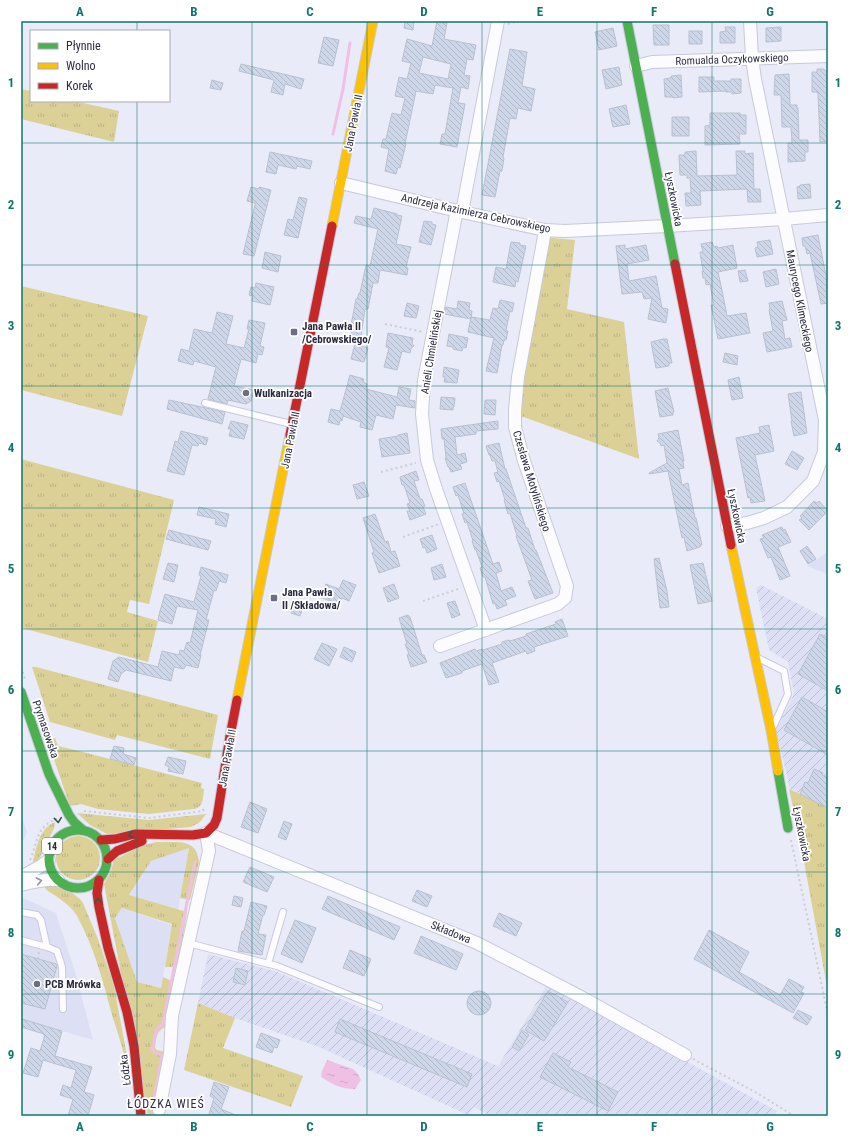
<svg xmlns="http://www.w3.org/2000/svg" width="849" height="1137" viewBox="0 0 849 1137" font-family="'Roboto Condensed',sans-serif">
  <style>
    .built { fill: #dde0f4 }
    .industrial { fill: url(#industrial-furrows) }
    .grass { fill: url(#grass-tufts) }
    .water { fill: url(#water-ripples) }
    .lines { fill: none; stroke-linecap: round; stroke-linejoin: round }
    .stream { stroke: #f0c0e4; stroke-width: 3 }
    .building { fill: url(#building-back-hatch); stroke: #b9c0cf; fill-rule: evenodd }
    .lane-casing { stroke: #c7c9da; stroke-width: 8 }
    .street-casing { stroke: #c7c9da; stroke-width: 14 }
    .fast-casing { stroke: #c7c9da; stroke-width: 11 }
    .slow-casing { stroke: #c7c9da; stroke-width: 11 }
    .jam-casing { stroke: #c7c9da; stroke-width: 11 }
    .path { stroke: #cccdd2; stroke-width: 2; stroke-dasharray: 2 3; stroke-linecap: butt }
    .lane { stroke: #fcfcfe; stroke-width: 6 }
    .street { stroke: #fcfcfe; stroke-width: 12 }
    .fast { stroke: #4caf50; stroke-width: 9 }
    .slow { stroke: #ffc107; stroke-width: 9 }
    .jam { stroke: #c62828; stroke-width: 9 }
    .oneway { stroke: #355946 }
    .oneway2 { stroke: #9294a0 }
    .grid { fill: none; stroke: #0f766e; stroke-width: 1; stroke-opacity: 0.55 }
    .poi-dot { fill: #6c6e81; stroke: #fff; stroke-width: 1.5 }
    .labels { text-anchor: middle; stroke-width: 3.5; stroke-linejoin: round; paint-order: stroke }
    .shield { fill: #fff; stroke: #696b7a; stroke-width: 1 }
    .shield-label { font-size: 10px; font-weight: bold; fill: #292b41 }
    .street-label { font-size: 11px; fill: #292b41; stroke: #fff }
    .poi-label { font-size: 11px; font-weight: bold; fill: #292b41; stroke: #fff; text-anchor: start }
    .neighbourhood-label { font-size: 12px; letter-spacing: 1px; fill: #292b41; stroke: #fff }
    .neatline { fill: none; stroke: #0f766e; stroke-width: 1.5 }
    .grid-label { font-size: 13px; text-anchor: middle; font-weight: bold; fill: #0f766e }
  </style>
  <defs>
    <pattern id="industrial-furrows" width="10" height="10" patternUnits="userSpaceOnUse"><rect width="10" height="10" fill="#dde0f4"/><path d="M-1 1l2-2M0 10L10 0M9 11l2-2" fill="none" stroke="#bec0d2"/></pattern>
    <pattern id="grass-tufts" width="24" height="20" patternUnits="userSpaceOnUse"><rect width="24" height="20" fill="#dbd197"/><path d="M3 7l-1-3M5 7V3M7 7l1-3M15 17l-1-3M17 17v-4M19 17l1-3" fill="none" stroke="#bcb483"/></pattern>
    <pattern id="water-ripples" width="26" height="14" patternUnits="userSpaceOnUse"><rect width="26" height="14" fill="#f0c0e4"/><path d="M2 4q2-2 4 0t4 0M15 11q2-2 4 0t4 0" fill="none" stroke="#cea5c5"/></pattern>
    <pattern id="building-back-hatch" width="6" height="6" patternUnits="userSpaceOnUse"><rect width="6" height="6" fill="#ced7e9"/><path d="M-1 5l2 2M0 0l6 6M5-1l2 2" fill="none" stroke="#b1b9c9"/></pattern>
  </defs>
  <rect width="100%" height="100%" fill="#e9ebf8"/>
  <path class="built" d="M828 552V574L807 566Z
    M21 814 27 832 21 846Z
    M189 847 178 910 129 896 151 861Z
    M21 897 56 913 76 975 93 1040 21 1019Z
    M122 908 172 925 161 988 137 982 115 918Z"/>
  <path class="industrial" d="M761 585 828 619V807L790 789 776 730 794 694 788 662 769 650 756 588Z
    M208 954 275 971 498 1066 547 985 777 1111 774 1116H490L474 1107 468 1115 319 1047 235 1018 198 1003Z"/>
  <path class="grass" d="M21 89 31 91V101H74L119 111 114 142 21 119Z
    M543 237 575 240 567 309 624 322 639 459 518 415Z
    M21 286 148 316 122 416 21 390Z
    M21 459 174 500 149 604 130 600 127 612 158 621 148 662 22 628Z
    M32 667H36L218 715 210 759 117 735 115 740 50 722Z
    M55 738 58 746 79 751 202 783 201 788 204 789C203 797 204 807 194 809L149 814 98 809 81 804 70 806 49 745C50 741 51 739 55 738Z
    M789 789 828 807V992L800 840Z
    M77 813 149 820 206 814 200 822 191 827 107 834 90 825Z
    M55 822C55 830 50 835 47 842 42 850 42 858 34 864L33 861C37 846 39 829 55 822Z
    M56 858a22 22 0 1 1 44 0a22 22 0 1 1-44 0Z
    M157 842C176 843 197 837 199 862L190 900 180 898 189 848 151 861 129 895 187 912 178 965 171 967H165L172 924 122 908 115 918 137 982 161 988 163 977 172 981 174 983 166 1024 165 1027C156 1031 156 1039 155 1048L157 1050 166 1052 155 1112 156 1116H148L104 884 111 871 114 860 144 845Z
    M42 883 52 884 61 889 72 893 80 899 83 903 98 939 114 986 127 1056 126 1062C122 1046 117 1030 112 1015 103 981 94 947 77 916 73 909 67 904 60 899 53 893 46 892 42 883Z
    M198 1003 235 1018 223 1048 303 1076 291 1107 184 1070Z"/>
  <path class="water" d="M327 1060 353 1069 358 1074 361 1080 355 1089C340 1089 334 1085 321 1077L322 1071Z"/>
  <g class="lines">
    <path class="stream" d="M333 134 343 89 350 43
      M153 1116 154 1099 162 1057 160 1054 154 1052 152 1048 157 1029 163 1024 195 862"/>
  </g>
  <path class="building" d="M405 21H414L413 30 404 28Z
    M437 21 447 23 444 39 476 45 473 60 467 59 464 75 470 76 468 89 461 87 458 103 465 104 457 147 440 144 442 134H445L453 88 435 85 433 94 416 91 405 144H406L400 168 398 167 396 174 385 171 389 149 381 147 383 139H386L392 113 401 115 405 98 395 96 399 77 407 79 411 63 402 61 407 39 432 46ZM423 57 451 64 448 79 419 73Z
    M653 25H669V45H654Z
    M725 27H735V43H720V32L726 31Z
    M781 27V41L766 42V28Z
    M613 28 617 46 599 50 595 32Z
    M689 31H702V44H689Z
    M324 37 339 40 333 66 318 63Z
    M510 49 527 52 522 86 535 89 531 111 518 108 516 119 510 118 503 157 504 158 502 171H500L495 197 482 195Z
    M241 64 304 79 301 89 285 84 283 95 271 92 274 80 239 71Z
    M619 67 622 85 606 89 602 70Z
    M817 69H824L825 71H828V141L820 142 818 94 817 92H812V72H817Z
    M789 74 790 105H797V108H798L799 140H808V152H805V161L788 162V143H792L791 127H782L781 95H774L775 75Z
    M681 75 682 97 673 98V97H665L664 79 671 78V76Z
    M699 77H714V81H731V79H741V93L732 94V92H726V91L699 92Z
    M212 80 223 83 221 90 210 88Z
    M626 105 630 124 613 127 609 109Z
    M710 113H740V115H746V134H739L740 144 705 145V126L710 125Z
    M672 117H689V136H672Z
    M696 151 697 176 737 175 736 151H745V154L753 153 754 189H760L761 202H748L747 189 700 191 701 205 686 206 685 193H691L690 178H687V175H680L679 155H685V152Z
    M270 152 312 161 310 169 297 166 296 169 278 165 276 174 266 172Z
    M810 184 811 198 798 199 797 187 800 186V185Z
    M251 187 259 189V187L271 190 254 256 243 254 255 205V203L247 201Z
    M299 197 307 199 298 238 284 235 288 219 293 220Z
    M374 208 397 214V215L402 216 396 244 411 247 406 267 408 268 407 275 380 270 378 283H373L368 309H365L361 336 351 335 353 325H351L356 299H357L359 293H360L366 265 370 266 378 229 354 223 356 216 371 219Z
    M424 221 432 222V224L436 225 431 245 419 242Z
    M818 235 828 286V303L821 304 810 253 807 254 805 246H803L802 238Z
    M770 240 773 254 757 257 755 248 758 247 757 242Z
    M511 242 520 243V245L526 246 518 282 516 281 515 287 493 282 496 267 506 269Z
    M712 242 714 247 717 246 718 248 733 245 737 268 718 272 723 295 727 316 746 313 750 333 718 339 711 305H714L710 284 706 285 705 278H703L702 271H703L700 252H703L701 244Z
    M625 245V249L646 245 649 260 627 264 629 281 656 276 662 308 668 309 666 323 648 319 652 298 644 299 642 292 622 294 616 246Z
    M265 252 281 256 278 272 262 268Z
    M776 269 779 284 766 287 763 272Z
    M745 270 748 281 740 282 738 271Z
    M256 283 274 287 270 305 252 301 253 296 249 295 251 287 255 288Z
    M500 300 514 303 512 312 510 311 506 330 508 331 506 340H504L503 345H502L497 373 486 371 494 338 468 332 471 317 490 320 493 308 498 309Z
    M458 301 470 303 469 310 472 311 471 319 444 314 446 307 457 309Z
    M782 301 787 320 782 321 785 339 790 338 792 347 767 352 763 333 773 331 769 310 770 309 769 303Z
    M407 303 419 306 416 318 404 316Z
    M217 312 233 316 226 344 244 348 249 329H247L249 320 265 323 260 346 264 347 262 355 258 354 256 363 241 359 234 386 254 390 251 401 246 404 228 400 227 404 208 399 216 367 194 361 193 365 178 361 181 349 189 351 194 329 212 333Z
    M388 333 413 338 412 343 414 346 411 348 410 353 402 351 397 370 384 367 389 348 386 347Z
    M449 334 468 338 466 348 463 347 462 351 453 349V347L447 346Z
    M663 339H667L672 363H669V366L656 368 651 342Z
    M355 344 368 348 364 362 351 359Z
    M725 353 738 356 737 365 723 362Z
    M444 367 459 370 457 383 444 382 445 377H443Z
    M350 375 364 379 363 382 367 384 366 389 397 397 399 387 411 389 409 400 415 401V408L396 405 393 419 376 415 372 430 360 427 361 422 343 416 342 421 340 420 339 425 328 422 331 409 340 411Z
    M739 377 743 398 732 400 728 380Z
    M668 388 674 412H673V415L660 417 655 391Z
    M801 392 807 433 794 436 791 421H792L788 394Z
    M441 397 455 398 454 407H453V410L440 409Z
    M169 400 225 412 222 424 167 409Z
    M485 400H496L495 415 484 414Z
    M231 421 248 425 244 439 229 436 231 429H228Z
    M498 421V429L476 431V434L455 437 457 455 465 453 467 462 460 464 462 469 451 472 449 467H448L445 458H446L444 439H442L441 429Z
    M769 425 774 451 755 455 765 501 751 503 750 497 748 498 736 438 760 433 759 427Z
    M678 430 684 461H683L684 468 679 469 682 485 688 483 695 518H696L702 545H700V547L687 551 684 537 682 538 668 471 649 474V473L667 463 664 445 661 446 660 443 657 441 659 438 658 434Z
    M181 431 208 438 206 445 199 443 198 446 192 445 184 475 167 471 175 441 178 442Z
    M407 433 410 453 382 457 379 439 398 436V435Z
    M499 443 505 469H506L526 528H528L535 550H536L553 593 535 599 528 581 532 580 516 536H517L510 513 508 514 504 500H505L499 481 497 482 494 473 498 472 495 461H492L490 455H489L486 446Z
    M792 451 804 458 797 470 785 464Z
    M416 471 419 480 414 481 420 499H422L425 506 423 507 426 514 410 520 407 511H410L407 504 410 503 404 485H402L400 477Z
    M364 482 369 496 357 499 353 485Z
    M465 483 493 564 499 562 502 571 496 573 501 591 512 587 516 596 505 600 507 605 497 609 495 603 493 604 485 577H483L480 568 482 567 476 550H475L472 541H473L467 522 465 523 462 514H464L458 495 456 496 453 487Z
    M814 501 817 503 819 501 828 511 809 530 799 520 802 518 800 516Z
    M199 507 229 514 226 527 215 524 216 519 197 515Z
    M375 514 385 542 388 541 391 552 395 551 400 566 379 573 372 553 374 552 363 518Z
    M782 527 783 530 785 529 791 542 778 547 790 576 780 580 771 557 768 558 760 539 764 538 762 535Z
    M169 530 211 541 208 550 166 539Z
    M432 535 437 549 427 553 425 547 423 548 420 539Z
    M807 546 816 559 808 564 800 551Z
    M659 558 667 591 669 607 660 608 654 559Z
    M168 563 178 565 174 582 163 579Z
    M703 563 712 601 698 604 690 565Z
    M442 564 446 577 434 580 431 568Z
    M201 567 228 575 226 583 219 581 216 591 214 590 206 620H209L200 655H201L198 668 186 665 184 669 174 667 171 681 126 670 121 674 118 682 108 679 113 661 119 657 158 667 162 651 179 655 180 650 184 651 187 642 190 643 198 610 177 606 172 624 158 620 160 611 165 594 194 602 201 576 199 575Z
    M343 580 356 585 349 601 342 598 340 605 320 597 326 584 339 589Z
    M394 584 399 598 388 602 383 588Z
    M455 601 460 615 452 618 447 603Z
    M294 604 303 607 300 616 291 613Z
    M408 615 409 617H410L422 655H424L427 662 411 667 407 655 409 654 405 644H407L399 618Z
    M562 619 568 636 534 647 535 651 527 654 526 651 492 663 499 682 489 685 482 664 462 671V673L446 678 440 663 475 649 476 651 482 649 483 650 502 644V642L509 640 510 641 526 636V634L556 624 555 622Z
    M820 634 828 638V691L798 674Z
    M322 643 337 649 329 666 314 659Z
    M344 647 356 652 352 662 340 657Z
    M802 697 828 712V755L784 730Z
    M114 746 124 748 123 754 136 758 134 765 110 759Z
    M168 757 186 761 183 774 168 771 169 767 165 765Z
    M814 769 823 773 822 775 828 778V808L800 794 805 782 808 783Z
    M250 802 267 809 258 833 241 827Z
    M284 821 292 824 286 840 278 837Z
    M250 867 274 877 267 892 243 882Z
    M417 890 432 896 427 907 412 901Z
    M234 896 243 898 241 907 232 905Z
    M328 896 400 927 394 940 322 909Z
    M251 902 267 906 264 915H263L262 918 258 934 266 935 262 955 238 951 242 931H244Z
    M499 913 522 923 516 936 493 926Z
    M295 920 316 928 302 963 281 954Z
    M709 930 749 952 739 972 780 995 789 979 804 987 801 992 804 993 793 1013 694 959Z
    M421 936 463 954 456 970 414 953Z
    M350 950 371 959 364 976 343 968Z
    M21 954 56 964 57 966 45 1009 21 1003Z
    M236 968 248 971 245 985 233 982Z
    M467 1003a12 12 0 1 1 24 0a12 12 0 1 1-24 0Z
    M548 991 568 1002 544 1041 525 1030Z
    M798 1010 812 1017 807 1025 793 1018Z
    M22 1019 62 1031 55 1056 92 1067 84 1092 94 1095 88 1116H68L73 1099 60 1095 63 1085 71 1088 76 1070 43 1060 38 1077 23 1073 31 1048 40 1051 45 1035H43L44 1034 21 1027Z
    M340 1019 472 1074 467 1087 335 1032Z
    M522 1030 529 1035 519 1051 512 1047Z
    M261 1033 280 1040 277 1048 274 1047 272 1053 256 1047Z
    M553 1053 571 1062 568 1067 618 1092 608 1111 540 1077Z
    M214 1082 229 1087 221 1109 238 1116H213L209 1114 214 1098 210 1096Z"/>
  <g class="lines">
    <defs>
      <path id="lane" d="M205 403 291 424
        M758 658 784 671 788 694 774 725
        M21 912 37 915 41 920 47 947 21 940
        M188 943 277 966 379 1007
        M47 947 57 951 62 967 63 1009
        M268 964 283 912"/>
      <path id="street" d="M636 66 652 62 828 56
        M341 183 462 212 545 230 565 231 667 226 784 219 828 215
        M457 210 424 380 422 414 427 460 436 489 486 630
        M462 212 498 21
        M727 526 747 523 764 518 787 507 813 481 824 452 825 420 755 79 752 58 750 21
        M440 646 558 604 565 598 567 586 524 461 515 427V410L518 377 543 242 545 230
        M206 833 477 943 583 998 685 1055
        M21 877 41 866 49 860
        M21 885C33 882 45 879 58 880
        M159 1110 170 1054 172 1016 209 851 206 833"/>
      <path id="fast" d="M627 21 675 264
        M21 692 49 774 69 815 74 822 83 830
        M778 771 788 828
        M49 859a29 29 0 1 1 58 0a29 29 0 1 1-58 0Z"/>
      <path id="slow" d="M332 226 373 21
        M731 545 771 730 778 771
        M237 700 290 435"/>
      <path id="jam" d="M675 264 731 545
        M290 435 332 226
        M101 840 115 839 135 834 193 835 206 833 214 825 217 818 230 736 237 700
        M108 859 117 851 142 841
        M99 880 97 893 99 907 108 948 127 1012 134 1046 141 1116"/>
    </defs>
    <use href="#lane" class="lane-casing"/>
    <use href="#street" class="street-casing"/>
    <use href="#fast" class="fast-casing"/>
    <use href="#slow" class="slow-casing"/>
    <use href="#jam" class="jam-casing"/>
    <path class="path" d="M508 24 518 21
      M385 324 423 332
      M381 472 416 463
      M403 537 439 524
      M423 601 461 588
      M21 667 25 679
      M84 811 149 818 203 811 204 808
      M791 840 828 1015
      M30 860C38 842 36 826 57 819
      M38 959 39 952
      M693 1059 757 1093 794 1116"/>
    <use href="#lane" class="lane"/>
    <use href="#street" class="street"/>
    <use href="#fast" class="fast"/>
    <use href="#slow" class="slow"/>
    <use href="#jam" class="jam"/>
  </g>
  <defs><path id="oneway-chevron" d="M-2-3.5L2.5 0L-2 3.5" fill="none" stroke-width="1.6" stroke-linecap="round" stroke-linejoin="round"/></defs>
  <g class="oneway">
    <use href="#oneway-chevron" transform="translate(58 820) rotate(84)"/>
    <use href="#oneway-chevron" transform="translate(131 835) rotate(169)"/>
    <use href="#oneway-chevron" transform="translate(98 901) rotate(-98)"/>
  </g>
  <use class="oneway2" href="#oneway-chevron" transform="translate(39 881) rotate(-11)"/>
  <path class="grid" d="M137 21V31M252 21V1116M367 21V1116M482 21V1116M597 21V1116M712 21V1116M137 101V1116M21 143H828M21 265H828M21 386H828M21 508H828M21 629H828M21 751H828M21 872H828M21 994H828"/>
  <g class="poi-dot">
    <rect x="290" y="328" width="8" height="8" rx="2"/>
    <circle cx="246" cy="393" r="4"/>
    <rect x="270" y="594" width="8" height="8" rx="2"/>
    <circle cx="37" cy="984" r="4"/>
  </g>
  <g class="labels">
    <rect class="shield" x="42" y="838" width="20" height="16" rx="3"/>
    <g class="shield-label">
      <text x="52" y="850">14</text>
    </g>
    <g class="street-label">
      <text transform="translate(732 59) rotate(-2)" y="4">Romualda Oczykowskiego</text>
      <text transform="translate(353 123) rotate(-79)" y="4">Jana Pawła II</text>
      <text transform="translate(674 199) rotate(79)" y="4">Łyszkowicka</text>
      <text transform="translate(476 213) rotate(12)" y="4">Andrzeja Kazimierza Cebrowskiego</text>
      <text transform="translate(800 301) rotate(79)" y="4">Maurycego Klimeckiego</text>
      <text transform="translate(431 352) rotate(-81)" y="4">Anieli Chmielińskiej</text>
      <text transform="translate(290 440) rotate(-79)" y="4">Jana Pawła II</text>
      <text transform="translate(532 481) rotate(73)" y="4">Czesława Motylińskiego</text>
      <text transform="translate(737 516) rotate(78)" y="4">Łyszkowicka</text>
      <text transform="translate(46 729) rotate(71)" y="4">Prymasowska</text>
      <text transform="translate(227 758) rotate(-80)" y="4">Jana Pawła II</text>
      <text transform="translate(802 834) rotate(79)" y="4">Łyszkowicka</text>
      <text transform="translate(451 932) rotate(22)" y="4">Składowa</text>
      <text transform="translate(125 1070) rotate(-97)" y="4">Łódzka</text>
    </g>
    <g class="poi-label">
      <text x="302" y="330">Jana Pawła II<tspan x="302" dy="13">/Cebrowskiego/</tspan></text>
      <text x="254" y="397">Wulkanizacja</text>
      <text x="282" y="596">Jana Pawła<tspan x="282" dy="13">II /Składowa/</tspan></text>
      <text x="45" y="988">PCB Mrówka</text>
    </g>
    <g class="neighbourhood-label">
      <text x="166" y="1108">ŁÓDZKA WIEŚ</text>
    </g>
  </g>
  <rect width="849" height="1137" fill="none" stroke="#ffffff" stroke-width="44"/>
  <rect x="30" y="30" width="140" height="72" fill="#ffffff" stroke="#a9aab3"/>
  <rect x="38" y="43" width="20" height="6" fill="#4caf50" stroke="#a9aab3"/>
  <text x="66" y="50" font-size="12" fill="#292b41">Płynnie</text>
  <rect x="38" y="63" width="20" height="6" fill="#ffc107" stroke="#a9aab3"/>
  <text x="66" y="70" font-size="12" fill="#292b41">Wolno</text>
  <rect x="38" y="83" width="20" height="6" fill="#c62828" stroke="#a9aab3"/>
  <text x="66" y="90" font-size="12" fill="#292b41">Korek</text>
  <rect x="22" y="22" width="805" height="1093" class="neatline"/>
  <g class="grid-label">
    <text x="80" y="16">A</text>
    <text x="194" y="16">B</text>
    <text x="310" y="16">C</text>
    <text x="424" y="16">D</text>
    <text x="540" y="16">E</text>
    <text x="654" y="16">F</text>
    <text x="770" y="16">G</text>
    <text x="11" y="87">1</text>
    <text x="838" y="87">1</text>
    <text x="11" y="209">2</text>
    <text x="838" y="209">2</text>
    <text x="11" y="330">3</text>
    <text x="838" y="330">3</text>
    <text x="11" y="452">4</text>
    <text x="838" y="452">4</text>
    <text x="11" y="573">5</text>
    <text x="838" y="573">5</text>
    <text x="11" y="694">6</text>
    <text x="838" y="694">6</text>
    <text x="11" y="816">7</text>
    <text x="838" y="816">7</text>
    <text x="11" y="937">8</text>
    <text x="838" y="937">8</text>
    <text x="11" y="1059">9</text>
    <text x="838" y="1059">9</text>
    <text x="80" y="1131">A</text>
    <text x="194" y="1131">B</text>
    <text x="310" y="1131">C</text>
    <text x="424" y="1131">D</text>
    <text x="540" y="1131">E</text>
    <text x="654" y="1131">F</text>
    <text x="770" y="1131">G</text>
  </g>
</svg>
